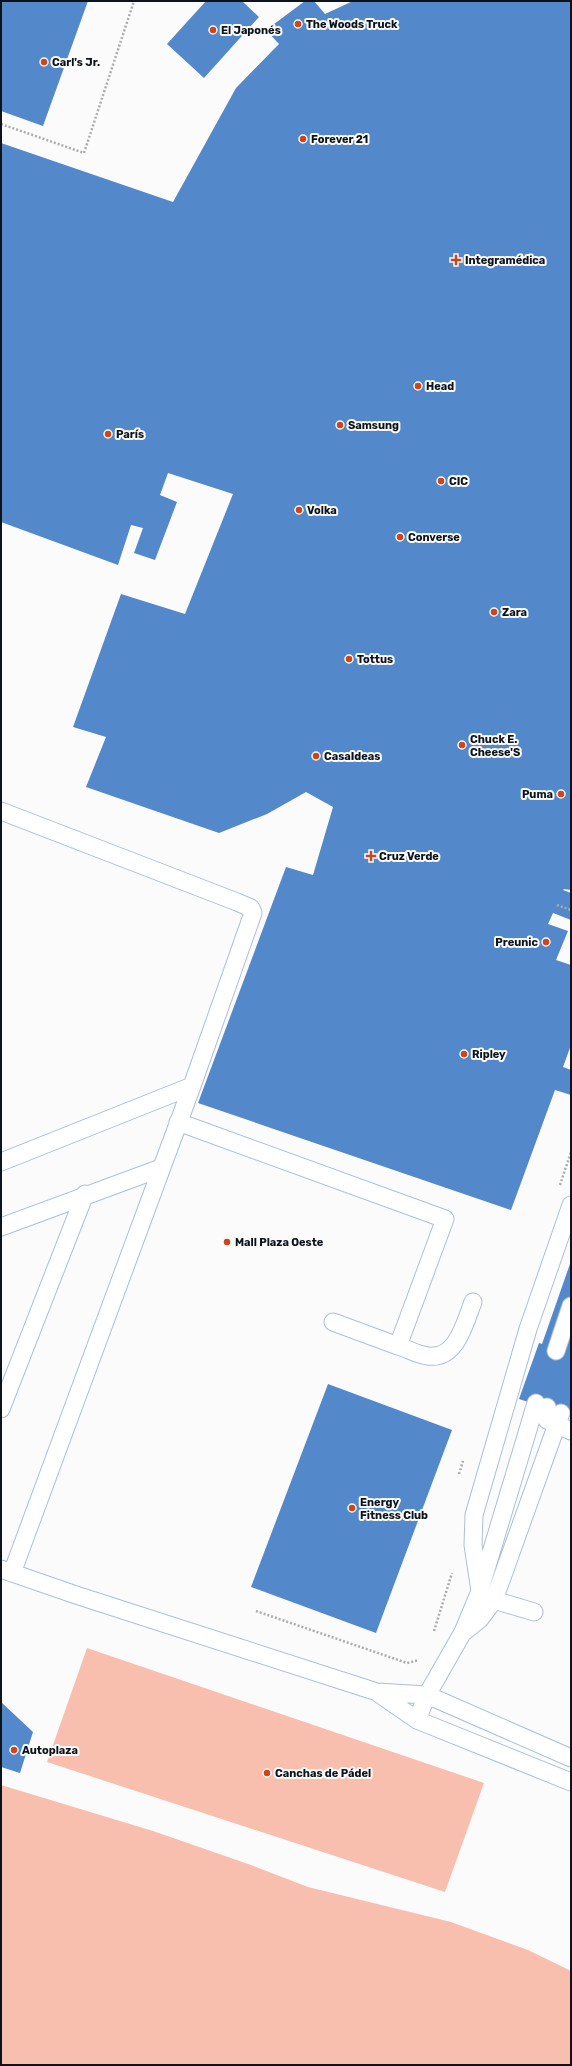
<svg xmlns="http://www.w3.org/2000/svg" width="572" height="2066" viewBox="0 0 572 2066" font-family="Rubik,sans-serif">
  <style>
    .green { fill: #f8bfaf }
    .building { fill: #5388cb }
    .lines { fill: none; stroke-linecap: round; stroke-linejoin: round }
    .service-casing { stroke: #acbfd7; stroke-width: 19 }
    .path { stroke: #aaacaf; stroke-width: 2.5; stroke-dasharray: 2 2; stroke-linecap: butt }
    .service { stroke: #fff; stroke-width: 17 }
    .poi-dot { fill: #cd4518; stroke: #fbfbfb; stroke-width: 1.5 }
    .labels { text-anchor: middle; stroke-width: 4; stroke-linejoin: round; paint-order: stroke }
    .poi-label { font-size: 11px; font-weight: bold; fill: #0c131b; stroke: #fbfbfb; text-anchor: start }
  </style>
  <rect width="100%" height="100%" fill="#fbfbfb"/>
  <path class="green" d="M87 1648 484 1783 445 1892 47 1762Z
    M1 1785 153 1831 251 1865 308 1887 451 1922 528 1950 571 1971V2065H1Z"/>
  <path class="building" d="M1 1H88L43 126 1 111Z
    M206 1H242L259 17 204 78 167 44Z
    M305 1H314L325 14 353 1H571V890L564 889 563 890 571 893V920L553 913 548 924 568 931 556 960 571 965V1045L563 1067 571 1070V1095L555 1090 511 1210 198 1103 286 867 313 875 333 807 306 792 267 814 219 833 86 787 106 737 73 727 121 594 185 614 233 494 168 473 160 495 177 502 155 560 134 553 143 528 131 525 118 565 1 522V143L173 202 236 88 279 44 266 30Z
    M571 1261V1416L519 1399 539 1343 542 1344Z
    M328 1384 452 1430 376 1633 251 1587Z
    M1 1702 33 1732 20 1773 1 1767Z"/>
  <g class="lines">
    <defs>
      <path id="service" d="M1 811 237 902 251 908 253 913 192 1086 12 1573
        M178 1122 445 1219 398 1346 333 1322
        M1 1162 192 1086
        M1 1227 161 1168
        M398 1346C408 1349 418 1355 428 1356 457 1360 465 1322 473 1302
        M556 1351 571 1306
        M547 1407 545 1416 547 1420 571 1431
        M1 1409 85 1194
        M1 1569 76 1595 377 1692 427 1695 571 1758
        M481 1586 536 1403
        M494 1600 534 1612
        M465 1631 480 1619 494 1600 561 1413
        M378 1693 417 1720 571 1782
        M417 1720 427 1695 463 1632 480 1591 473 1545 474 1515 528 1329 571 1205"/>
    </defs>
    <use href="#service" class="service-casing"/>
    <path class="path" d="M1 124 84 153 134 1
      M557 905 571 910
      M560 1185 571 1152
      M459 1474 463 1461
      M256 1611 407 1663 419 1660
      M434 1631 452 1573"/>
    <use href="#service" class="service"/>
  </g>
  <g class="poi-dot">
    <circle cx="298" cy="24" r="4"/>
    <circle cx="213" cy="30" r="4"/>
    <circle cx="44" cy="62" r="4"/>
    <circle cx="303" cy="139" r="4"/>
    <path d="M454 254h4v4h4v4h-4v4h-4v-4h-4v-4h4z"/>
    <circle cx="418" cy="386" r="4"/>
    <circle cx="340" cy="425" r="4"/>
    <circle cx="108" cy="434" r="4"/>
    <circle cx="441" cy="481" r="4"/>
    <circle cx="299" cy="510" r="4"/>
    <circle cx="400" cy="537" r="4"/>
    <circle cx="494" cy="612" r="4"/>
    <circle cx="349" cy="659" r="4"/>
    <circle cx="462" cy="745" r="4"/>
    <circle cx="316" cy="756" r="4"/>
    <circle cx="561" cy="794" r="4"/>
    <path d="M369 850h4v4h4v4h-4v4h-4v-4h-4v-4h4z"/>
    <circle cx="546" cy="942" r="4"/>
    <circle cx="464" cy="1054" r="4"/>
    <circle cx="227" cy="1242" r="4"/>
    <circle cx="352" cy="1508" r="4"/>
    <circle cx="14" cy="1750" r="4"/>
    <circle cx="267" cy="1773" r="4"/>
  </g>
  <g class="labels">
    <g class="poi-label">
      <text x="306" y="28">The Woods Truck</text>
      <text x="221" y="34">El Japonés</text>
      <text x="52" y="66">Carl's Jr.</text>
      <text x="311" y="143">Forever 21</text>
      <text x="465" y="264">Integramédica</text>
      <text x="426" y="390">Head</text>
      <text x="348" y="429">Samsung</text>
      <text x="116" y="438">París</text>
      <text x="449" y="485">CIC</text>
      <text x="307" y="514">Volka</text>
      <text x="408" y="541">Converse</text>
      <text x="502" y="616">Zara</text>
      <text x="357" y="663">Tottus</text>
      <text x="470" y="743">Chuck E.<tspan x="470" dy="13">Cheese'S</tspan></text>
      <text x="324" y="760">CasaIdeas</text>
      <text x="553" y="798" text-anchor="end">Puma</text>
      <text x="379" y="860">Cruz Verde</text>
      <text x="538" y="946" text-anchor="end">Preunic</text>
      <text x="472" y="1058">Ripley</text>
      <text x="235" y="1246">Mall Plaza Oeste</text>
      <text x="360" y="1506">Energy<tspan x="360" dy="13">Fitness Club</tspan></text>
      <text x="22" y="1754">Autoplaza</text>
      <text x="275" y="1777">Canchas de Pádel</text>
    </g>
  </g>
  <rect width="572" height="2066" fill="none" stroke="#0c131b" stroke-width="4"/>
</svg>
